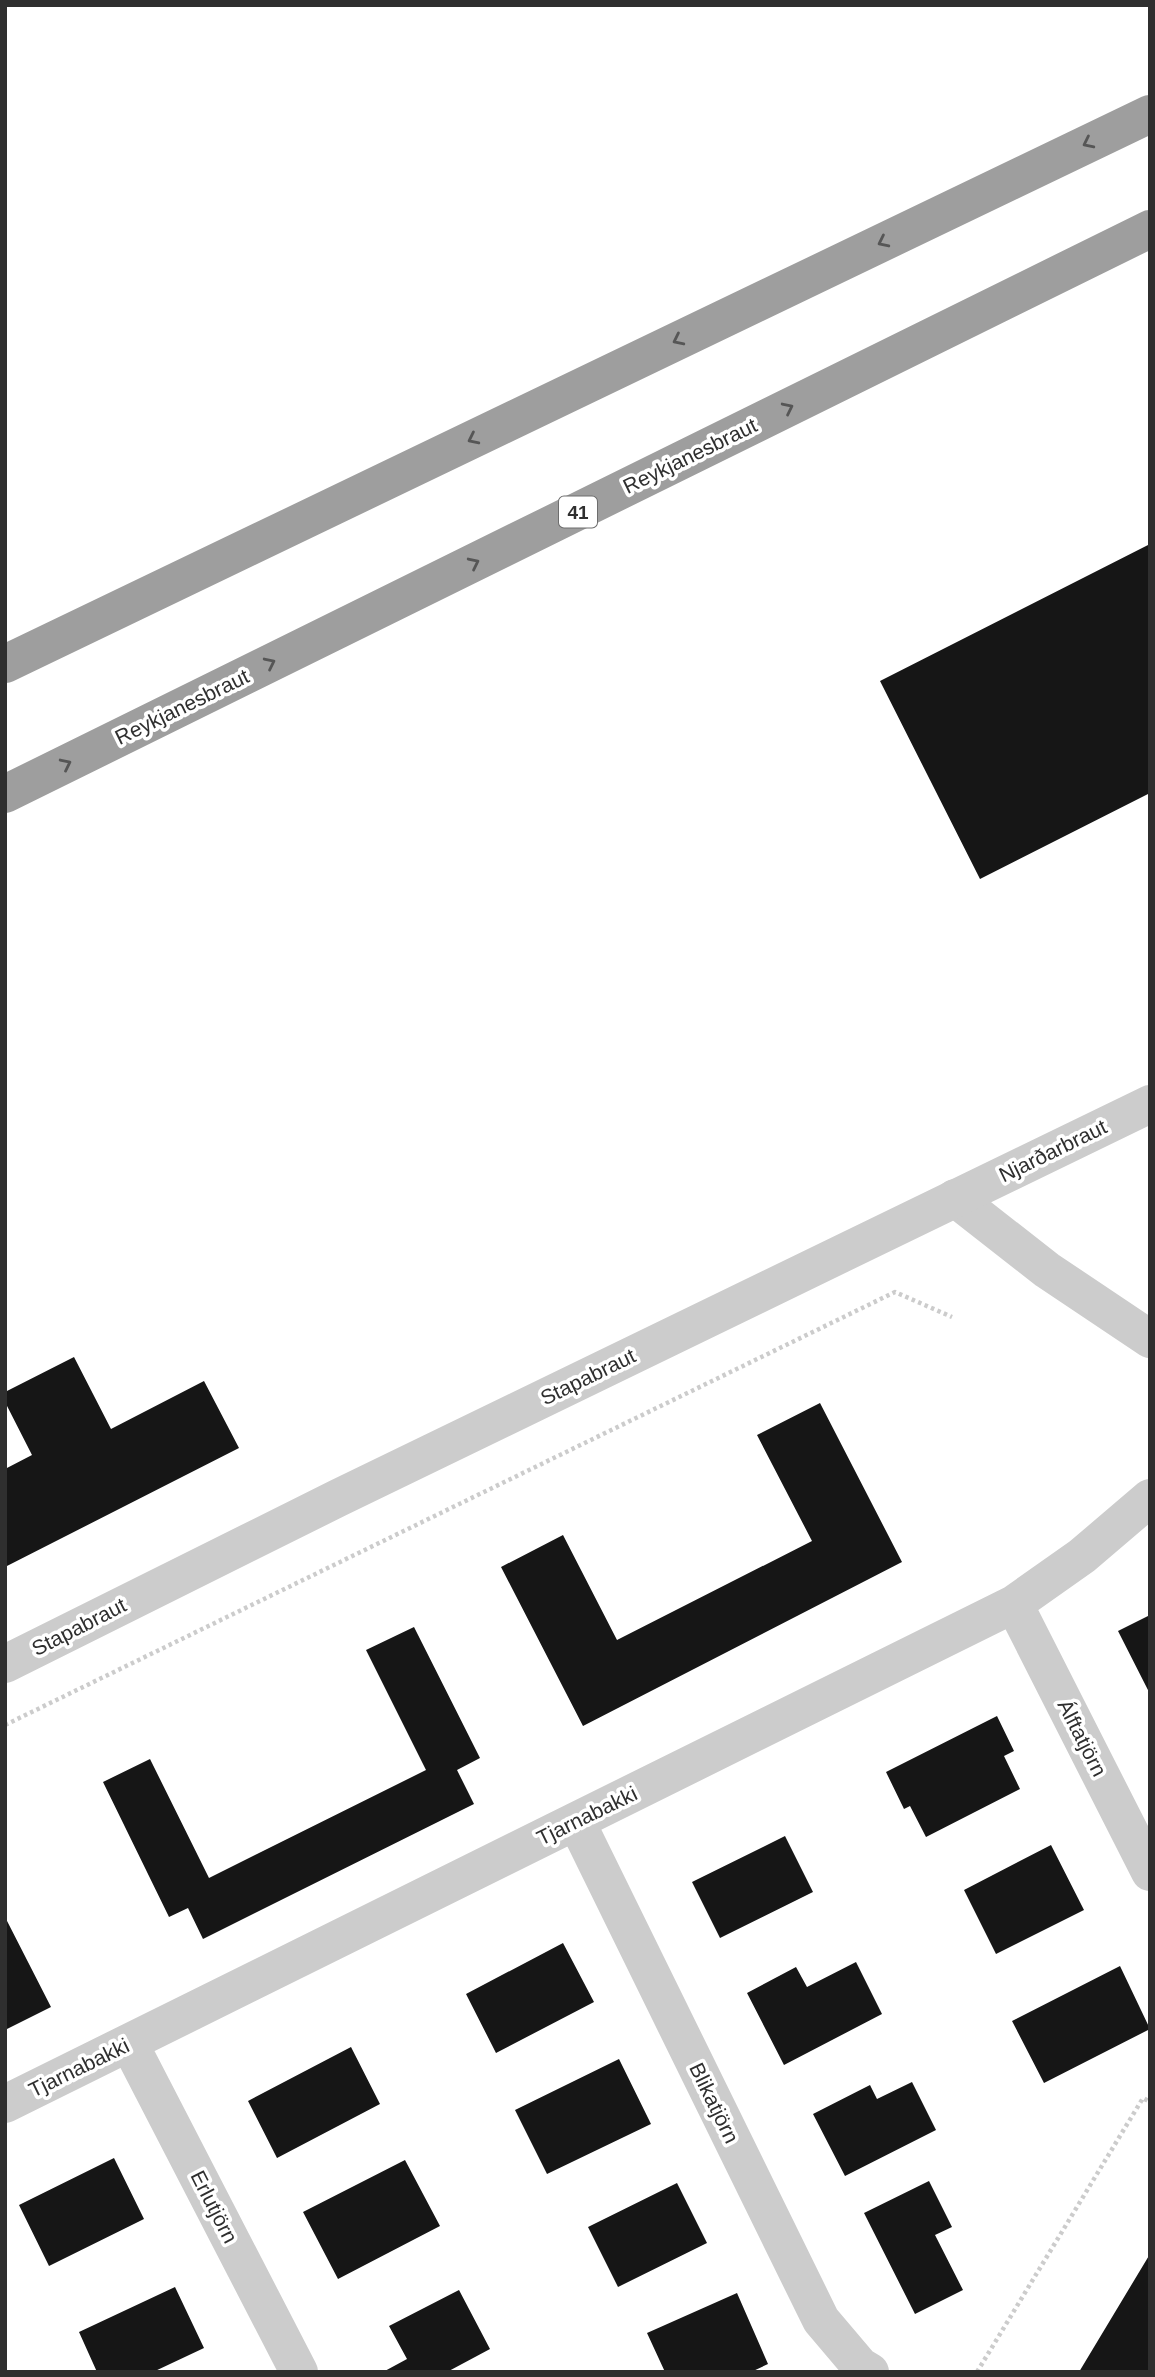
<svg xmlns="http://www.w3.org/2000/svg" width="1155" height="2377" viewBox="0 0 1155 2377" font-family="Helvetica,sans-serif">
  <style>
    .building { fill: #161616 }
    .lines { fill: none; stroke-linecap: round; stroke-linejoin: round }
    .path { stroke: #ccc; stroke-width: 4.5; stroke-dasharray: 3.5 3.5; stroke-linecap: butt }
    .minor { stroke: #ccc; stroke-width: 38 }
    .tertiary { stroke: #ccc; stroke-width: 38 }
    .trunk { stroke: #9e9e9e; stroke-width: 38 }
    .oneway { stroke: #565656 }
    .labels { text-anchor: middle; stroke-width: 7; stroke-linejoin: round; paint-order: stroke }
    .shield { fill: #fff; stroke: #6d6d6d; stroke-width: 2 }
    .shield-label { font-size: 19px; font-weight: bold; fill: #2f2f2f }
    .street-label { font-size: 21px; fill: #2f2f2f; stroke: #fff }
  </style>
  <rect width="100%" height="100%" fill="#fff"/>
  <path class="building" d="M1150 544V793L980 879 880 681Z
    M74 1357 111 1429 204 1381 239 1448 5 1567V1469L32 1455 5 1402V1392Z
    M820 1403 902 1562 583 1726 501 1567 563 1535 617 1640 812 1541 757 1435Z
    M1150 1615V1694L1118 1631Z
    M414 1627 480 1758 457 1770 474 1804 203 1939 188 1908 169 1917 103 1782 150 1759 209 1878 426 1770 366 1650Z
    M997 1716 1014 1751 1004 1756 1020 1789 926 1837 910 1806 904 1809 886 1772Z
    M785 1836 813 1892 720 1938 692 1882Z
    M1051 1845 1084 1910 996 1954 964 1890Z
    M5 1917 51 2007 5 2030Z
    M563 1943 594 2002 496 2053 466 1994Z
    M856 1962 882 2014 784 2065 747 1993 796 1967 807 1987Z
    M1120 1966 1150 2029 1044 2083 1012 2021Z
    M351 2047 380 2104 277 2158 248 2101Z
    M619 2059 651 2124 547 2174 515 2110Z
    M912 2082 936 2130 845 2176 813 2114 870 2085 877 2099Z
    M114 2158 144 2219 49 2266 19 2205Z
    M405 2160 440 2226 338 2279 303 2212Z
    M929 2181 952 2227 935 2235 963 2290 915 2314 864 2213Z
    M677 2183 707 2243 618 2287 588 2227Z
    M1150 2254V2372H1079Z
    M175 2287 204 2348 153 2372H97L79 2332Z
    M459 2290 490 2349 447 2372H383L407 2359 389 2326Z
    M737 2293 768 2364 751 2372H665L647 2333Z"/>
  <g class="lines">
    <path class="path" d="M5 1725 895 1292 952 1317
      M977 2372 1143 2098 1150 2102"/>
    <path class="minor" d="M955 1198 1047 1270 1150 1339
      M1014 1604 1150 1872
      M576 1821 821 2320 860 2366 870 2372
      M129 2043 299 2372
      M5 2104 1014 1604 1082 1556 1150 1498"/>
    <path class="tertiary" d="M5 1664 338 1498 1150 1104"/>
    <path class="trunk" d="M5 664 1150 114
      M5 794 1150 229"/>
  </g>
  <defs><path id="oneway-chevron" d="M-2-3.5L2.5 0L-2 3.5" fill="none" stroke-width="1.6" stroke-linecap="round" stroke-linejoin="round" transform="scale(1.75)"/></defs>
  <g class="oneway">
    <use href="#oneway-chevron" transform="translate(1088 143) rotate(154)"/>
    <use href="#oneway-chevron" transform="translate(883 242) rotate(154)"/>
    <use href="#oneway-chevron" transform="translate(678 340) rotate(154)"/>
    <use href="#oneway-chevron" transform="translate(788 408) rotate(-26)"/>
    <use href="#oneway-chevron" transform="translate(473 439) rotate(154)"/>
    <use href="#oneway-chevron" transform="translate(474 563) rotate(-26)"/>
    <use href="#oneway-chevron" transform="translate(270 663) rotate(-26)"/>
    <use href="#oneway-chevron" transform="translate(66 764) rotate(-26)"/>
  </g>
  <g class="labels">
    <rect class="shield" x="559" y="496.5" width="38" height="31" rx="5"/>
    <g class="shield-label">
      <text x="578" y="519">41</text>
    </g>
    <g class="street-label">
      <text transform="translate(690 456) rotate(-26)" y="7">Reykjanesbraut</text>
      <text transform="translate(182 707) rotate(-26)" y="7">Reykjanesbraut</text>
      <text transform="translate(1053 1151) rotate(-26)" y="7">Njarðarbraut</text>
      <text transform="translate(588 1377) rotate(-26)" y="7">Stapabraut</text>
      <text transform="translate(79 1627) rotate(-27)" y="7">Stapabraut</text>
      <text transform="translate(1082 1738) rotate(63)" y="7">Álftatjörn</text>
      <text transform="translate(587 1816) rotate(-26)" y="7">Tjarnabakki</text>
      <text transform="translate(79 2068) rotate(-26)" y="7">Tjarnabakki</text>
      <text transform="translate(714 2103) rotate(64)" y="7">Blikatjörn</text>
      <text transform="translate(214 2207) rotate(63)" y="7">Erlutjörn</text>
    </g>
  </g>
  <rect width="1155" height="2377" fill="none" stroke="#2f2f2f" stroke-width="14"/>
</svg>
